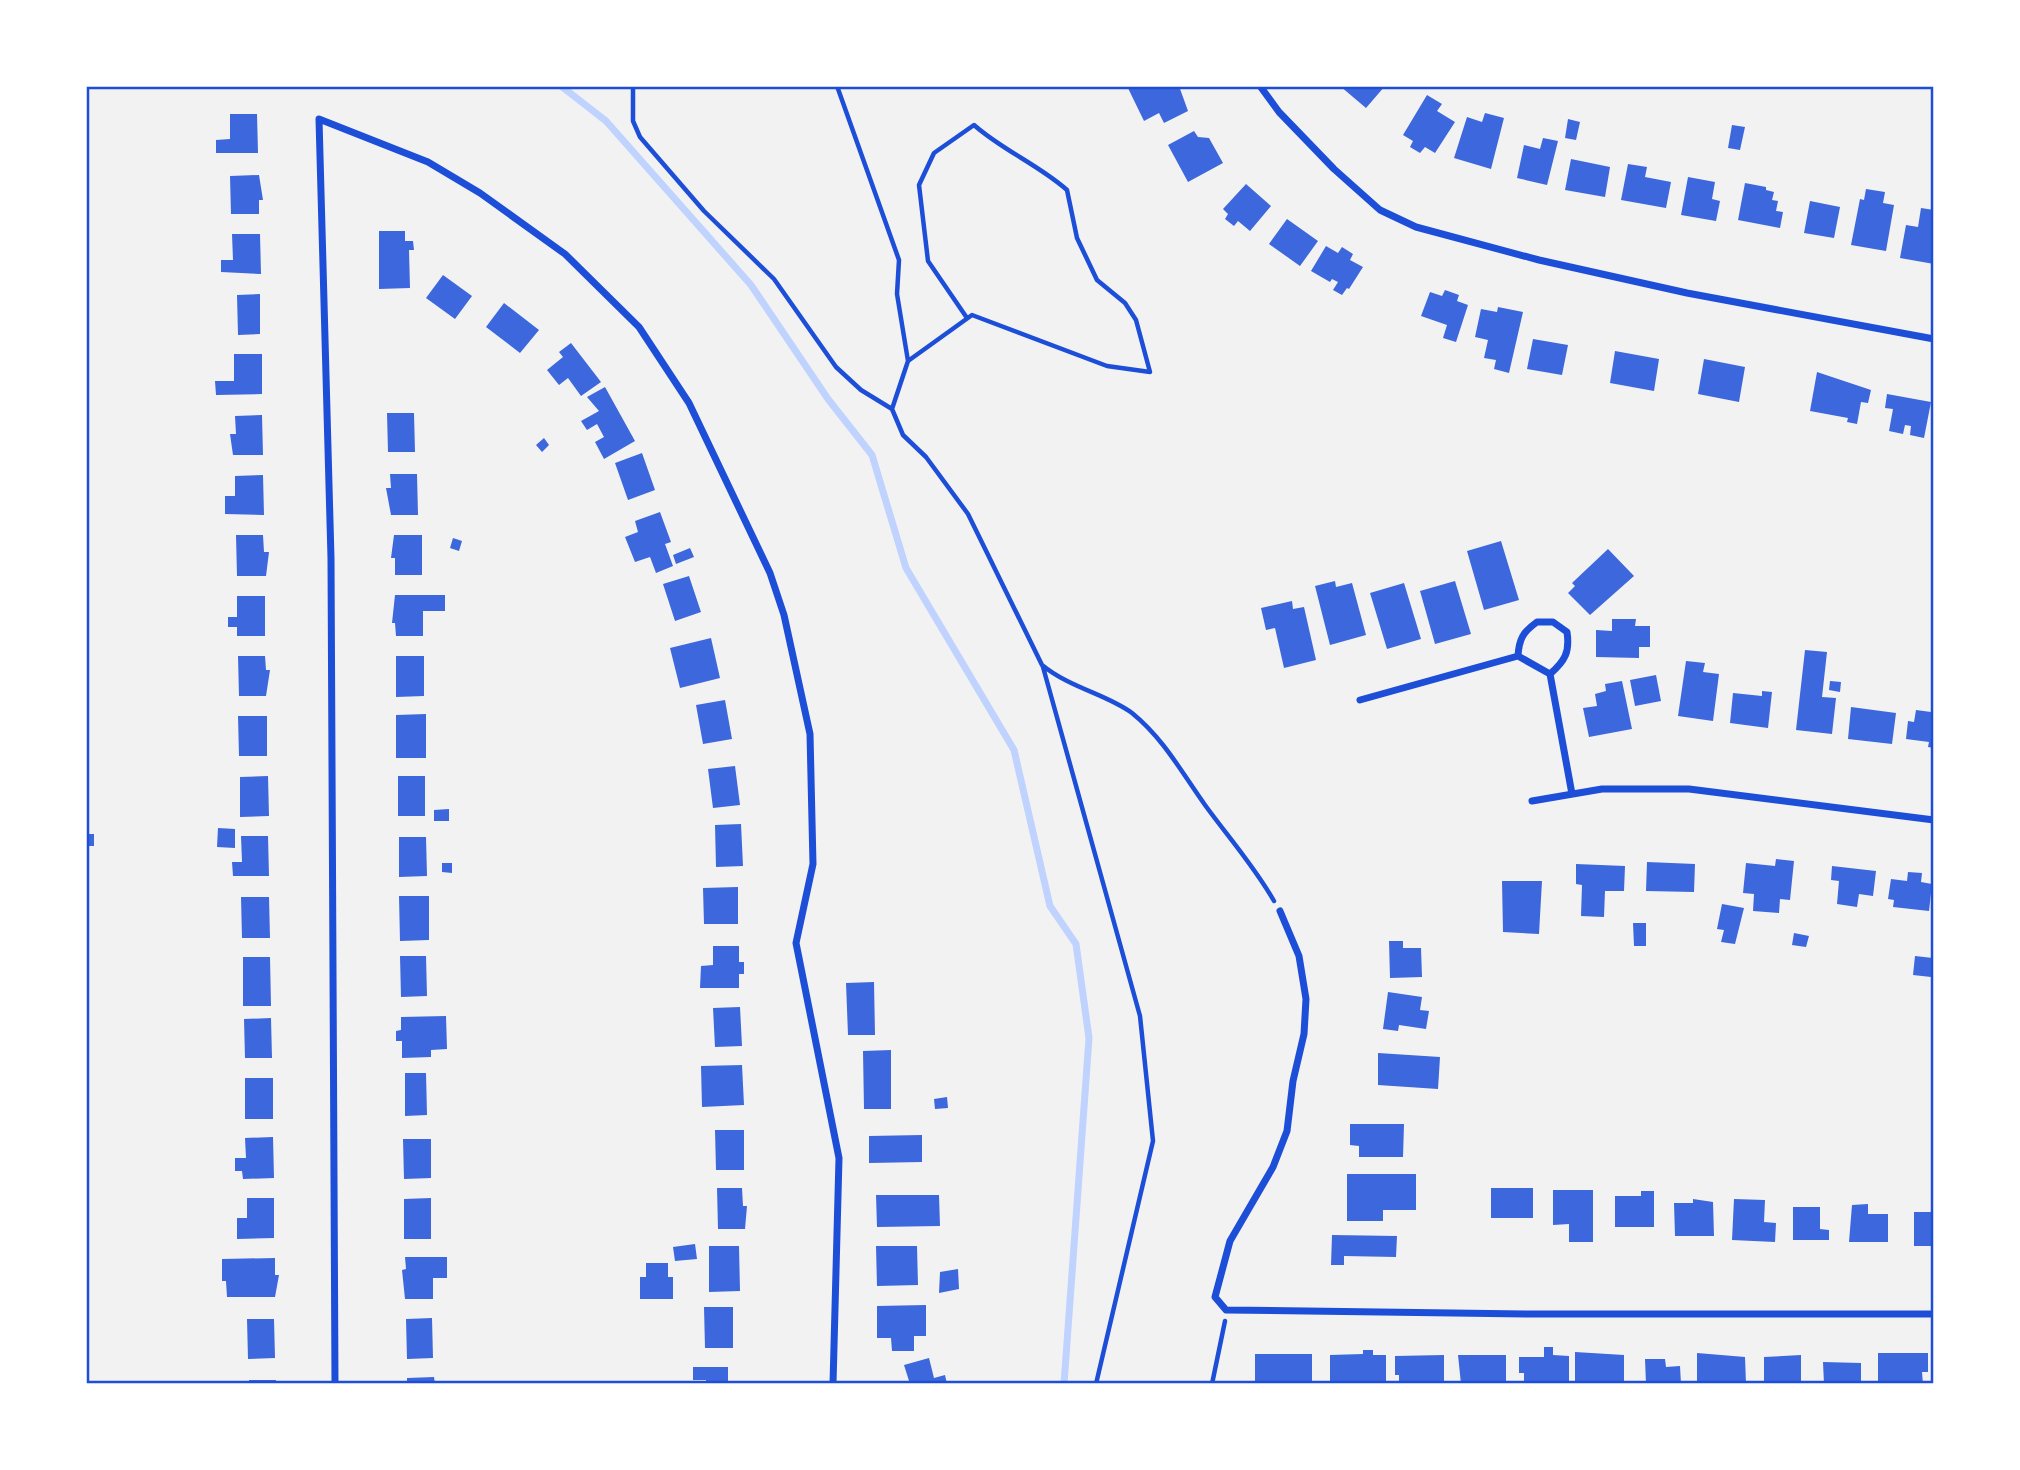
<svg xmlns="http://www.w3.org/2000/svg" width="2020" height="1470" viewBox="0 0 2020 1470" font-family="Spectral,serif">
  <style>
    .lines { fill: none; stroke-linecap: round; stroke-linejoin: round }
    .stream { stroke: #bfd3fe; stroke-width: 7 }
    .building { fill: #3d67dc }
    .path { stroke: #1d4ed8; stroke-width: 4.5 }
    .minor { stroke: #1d4ed8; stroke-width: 7 }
    .neatline { fill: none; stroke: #1d4ed8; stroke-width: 2.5 }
  </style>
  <rect width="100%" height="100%" fill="#f2f2f2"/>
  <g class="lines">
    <path class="stream" d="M561 86 606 121 751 285 828 399 872 455 906 568 1014 750 1050 906 1076 944 1089 1038 1064 1384"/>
  </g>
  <path class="building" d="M1127 86H1179L1188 111 1164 123 1159 113 1144 121Z
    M1340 86H1385L1366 108Z
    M1427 95 1442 104 1437 111 1455 122 1435 153 1425 147 1420 153 1410 147 1413 141 1403 135Z
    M1485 113 1504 118 1491 169 1454 158 1467 117 1482 122Z
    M230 114H257L258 153H216V140L230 139Z
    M1568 119 1580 122 1576 140 1565 138Z
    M1732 125 1745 127 1740 150 1728 148Z
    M1194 131 1198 137 1209 138 1223 163 1188 182 1168 145Z
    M1543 138 1558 141 1547 185 1517 178 1524 145 1540 149Z
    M1571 159 1610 167 1605 197 1565 190Z
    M1628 164 1647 167 1645 177 1671 182 1666 208 1621 200Z
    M259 175 263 200H259V214H231L230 176Z
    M1688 177 1715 182 1712 199 1720 201 1716 221 1681 215Z
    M1745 183 1766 187V190L1774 192 1772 200 1778 201 1776 211 1783 212 1780 228 1738 220Z
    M1246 184 1271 206 1250 231 1238 221 1234 226 1225 219 1228 214 1223 209Z
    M1866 189 1885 192 1883 203 1894 205 1886 251 1851 245 1860 199 1864 200Z
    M1810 201 1840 207 1834 238 1804 233Z
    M1921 208 1934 210V264L1900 258 1906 225 1918 227Z
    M1287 219 1318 241 1300 266 1269 244Z
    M379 231H405V241H413L414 250H409L410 288 379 289Z
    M232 234H260L261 274 221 272V260H233Z
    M1326 246 1338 253 1342 247 1353 254 1350 260 1363 267 1349 289 1347 288 1342 295 1333 290 1338 282 1332 279 1330 282 1311 271Z
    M443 275 472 296 455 319 426 298Z
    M1445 290 1459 295 1457 301 1468 305 1456 342 1443 338 1447 325 1421 316 1430 292 1442 296Z
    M260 294V334L238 335 237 295Z
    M504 303 539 330 520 353 486 327Z
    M1498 307 1523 312 1509 373 1494 369 1496 360 1484 358 1488 340 1475 337 1481 309 1497 312Z
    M1533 339 1568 345 1562 375 1527 369Z
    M571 343 601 382 581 396 568 378 559 385 547 370 563 357 559 352Z
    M1615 351 1659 359 1654 391 1610 383Z
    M234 354H262V394L216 395 215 381H234Z
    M1704 359 1745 367 1739 402 1698 394Z
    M1817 372 1871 390 1868 403 1861 402 1857 424 1847 422 1848 418 1810 411Z
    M605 387 635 441 604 459 595 442 604 437 597 424 587 430 581 421 599 411 587 397Z
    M1887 394 1931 402 1924 438 1910 435 1911 426 1905 425 1903 434 1889 431 1893 409 1885 408Z
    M387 413H414L415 452H388Z
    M262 415 263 455H233L230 434H236L235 416Z
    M544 438 549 445 542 452 536 445Z
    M642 453 655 490 628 500 615 463Z
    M390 474H417L418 515H391L386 488H391Z
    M263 475 264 515 225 514V496H235V476Z
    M660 512 671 542 665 544 673 566 656 573 650 557 635 562 625 537 638 532 635 521Z
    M236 535H263L264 552H269L266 576H237Z
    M394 535H422V575H395V558H391Z
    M453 538 462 541 459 551 450 548Z
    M1501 541 1519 600 1484 610 1467 551Z
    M690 548 694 557 676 564 673 555Z
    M1608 549 1634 576 1590 615 1568 593 1575 586 1572 583Z
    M689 576 701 612 675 621 663 584Z
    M1335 581 1336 587 1352 583 1366 635 1330 645 1315 586Z
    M1455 581 1471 634 1435 644 1420 591Z
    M1404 583 1421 639 1387 649 1370 593Z
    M395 595H445V611H423V636H396L395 623H392Z
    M237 596H265V636H237V627H228V617H237Z
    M1292 601 1293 609 1304 607 1316 660 1284 668 1275 628 1266 630 1261 608Z
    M1612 619H1636L1635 626H1650V647H1639V658L1596 657V630L1612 631Z
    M711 638 720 678 680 688 670 648Z
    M1805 650 1827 652 1822 697 1836 698 1832 734 1796 730Z
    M238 656H265L266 670H270L266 696H239Z
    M396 656H424V696L396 697Z
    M1686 661 1705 663 1703 672 1719 674 1713 721 1678 716Z
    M1656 675 1661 701 1635 706 1630 680Z
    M1622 681 1632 729 1589 737 1583 708 1597 706 1595 694 1606 691 1605 684Z
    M1830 681 1841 682 1840 692 1829 690Z
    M1762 691 1772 692 1768 728 1730 723 1733 693 1762 696Z
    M725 700 732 739 703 744 696 705Z
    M1851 707 1896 713 1892 744 1848 739Z
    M1932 709H1934V748L1928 747 1929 742 1906 739 1908 721 1914 722 1916 710 1931 712Z
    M426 714V758H396V715Z
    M238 716H267V756H239Z
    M735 766 740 805 713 808 708 769Z
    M268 776 269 816 240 817V777Z
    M398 776H425V816H398Z
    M449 809V821H434V810Z
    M741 824 743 866 716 867 715 825Z
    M218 828 235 829V848L217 847Z
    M86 834H94V846H86Z
    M241 836H268L269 876H233L232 862H242Z
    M399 837H426L427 876 399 877Z
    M1776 859 1794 861 1790 900 1780 899 1779 913 1753 911 1754 894 1743 893 1746 863 1775 866Z
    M1647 862 1695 864 1694 892 1646 891Z
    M442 863H452V873L442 872Z
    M1576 864 1625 866 1624 891H1605L1604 917 1581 916 1582 885 1576 884Z
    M1832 866 1876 871 1873 896 1859 894 1857 907 1837 904 1839 881 1831 880Z
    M1908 872 1922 873 1921 882 1932 884 1929 911 1893 907 1894 900 1888 899 1891 879 1907 881Z
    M1502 881H1542L1539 934 1503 932Z
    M738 887V924H704L703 888Z
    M399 896H429V940L400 941Z
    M241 897H269L270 938H242Z
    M1722 904 1744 908 1735 944 1721 942 1724 930 1717 929Z
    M1633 923H1646V946H1634Z
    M1794 933 1809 936 1806 947 1792 945Z
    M1389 941H1403V948H1421L1422 977 1390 978Z
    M713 946H739V962H744V974H739V988H700L701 966 713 965Z
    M400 956H426L427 996 401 997Z
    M1915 956 1933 958 1931 977 1913 975Z
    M243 957H270L271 1006H243Z
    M874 982 875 1035H848L846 983Z
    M1388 992 1422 997 1420 1010 1429 1011 1426 1029 1399 1025 1398 1031 1383 1029Z
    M740 1007 742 1046 715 1047 713 1008Z
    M446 1016 447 1049 431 1050V1057L402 1058V1041H396V1031L401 1030V1017Z
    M271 1018 272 1058H245L244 1019Z
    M891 1050V1109H864L863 1051Z
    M1378 1053 1440 1057 1438 1089 1378 1085Z
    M742 1065 744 1105 702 1107 701 1066Z
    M405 1073H426L427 1115 405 1116Z
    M245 1078H273V1119H245Z
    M947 1097 948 1108 935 1109 934 1099Z
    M1350 1124H1404L1403 1157H1359V1146L1350 1145Z
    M715 1130H744V1170H716Z
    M922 1135V1162L869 1163V1136Z
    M273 1137 274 1178 243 1179 242 1171H235V1158H246L245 1138Z
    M403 1139H431V1178L404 1179Z
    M1347 1174H1416V1210H1383V1221H1347Z
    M717 1188H742L743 1206H747L745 1229H718Z
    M1491 1188H1533V1218H1491Z
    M1553 1190H1593V1242H1569V1224L1553 1225Z
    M1641 1191H1654V1227H1615V1196H1641Z
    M876 1195H939L940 1226 877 1227Z
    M247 1198H274V1238L237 1239V1218H247Z
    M431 1198V1239H404V1199Z
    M1693 1199 1713 1202 1714 1236H1675L1674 1203H1693Z
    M1734 1199 1765 1200 1764 1222 1776 1223 1775 1242 1732 1240Z
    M1868 1204V1214H1888V1242H1849L1852 1205Z
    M1793 1207H1820V1229L1829 1230V1240H1793Z
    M1914 1212H1934V1246H1914Z
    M1332 1235 1397 1236 1396 1257 1344 1256V1265H1331Z
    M695 1244 697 1259 675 1261 673 1247Z
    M709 1246H739L740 1291 709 1292Z
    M876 1246H917L918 1285 877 1286Z
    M405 1257H447V1278H433V1299H405L402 1270 406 1269Z
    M275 1258V1275H279L275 1297H227L226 1281H222V1259Z
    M646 1263H668V1277H673V1299H640V1277H646Z
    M958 1269 959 1289 939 1293 940 1272Z
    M926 1305V1336H914V1351H892L891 1338H877V1306Z
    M704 1307H733V1348H705Z
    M432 1318 433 1358 407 1359 406 1319Z
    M247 1319H274L275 1358 248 1359Z
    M1544 1347H1553V1355L1569 1356V1384H1524V1373H1519V1357H1544Z
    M1363 1350H1373V1355H1386V1384H1330V1355L1363 1354Z
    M1575 1352 1624 1355V1384H1575Z
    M1697 1353 1745 1357 1746 1384H1697Z
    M1878 1353H1928V1372H1922L1923 1384H1878Z
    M1255 1354H1312V1384H1255Z
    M1444 1355V1384H1399V1375H1395V1356Z
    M1458 1355H1506V1384H1461Z
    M1801 1355V1384H1764V1357Z
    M929 1358 934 1378 945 1375 947 1384H910L904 1365Z
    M1645 1359H1665L1666 1367 1680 1366 1681 1384H1646Z
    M1823 1362 1861 1363V1384H1824Z
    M693 1367H728V1381L724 1384H706V1380H693Z
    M434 1377 435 1384H407V1378Z
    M249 1380H276V1384H249Z"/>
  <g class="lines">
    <path class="path" d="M633 86V121L640 137 704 211 774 279 836 367 861 390 892 409
      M837 86 899 260 897 294 908 361 892 409 903 435 926 457 968 514 1042 665C1070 688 1106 694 1132 713 1164 739 1182 773 1205 805 1229 838 1254 866 1274 901
      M908 361 972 315 1107 366 1150 372 1136 320 1125 303 1097 280 1077 238 1067 190C1039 165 1002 150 974 125L934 153 919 185 928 261 967 318
      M1043 667 1140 1016 1153 1141 1096 1384
      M1212 1384 1225 1321"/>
    <path class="minor" d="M1260 86 1279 112 1334 169 1380 210 1416 227 1539 260 1687 293 1934 339
      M1518 656C1519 639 1523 632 1537 622H1553L1567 632C1570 652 1565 661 1550 674
      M1360 700 1518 656 1550 674 1572 794
      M1532 801 1602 789H1689L1934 820
      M1280 911 1299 956 1306 999 1304 1034 1293 1081 1287 1131 1273 1167 1230 1241 1215 1297 1226 1310 1527 1314H1934
      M335 1384 331 558 319 119 428 162 480 193 565 254 639 327 689 403 770 573 784 615 810 734 813 864 796 943 839 1158 833 1384"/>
  </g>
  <rect width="2020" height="1470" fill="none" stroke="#ffffff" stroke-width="175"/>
  <rect x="88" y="88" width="1844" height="1294" class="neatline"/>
</svg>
